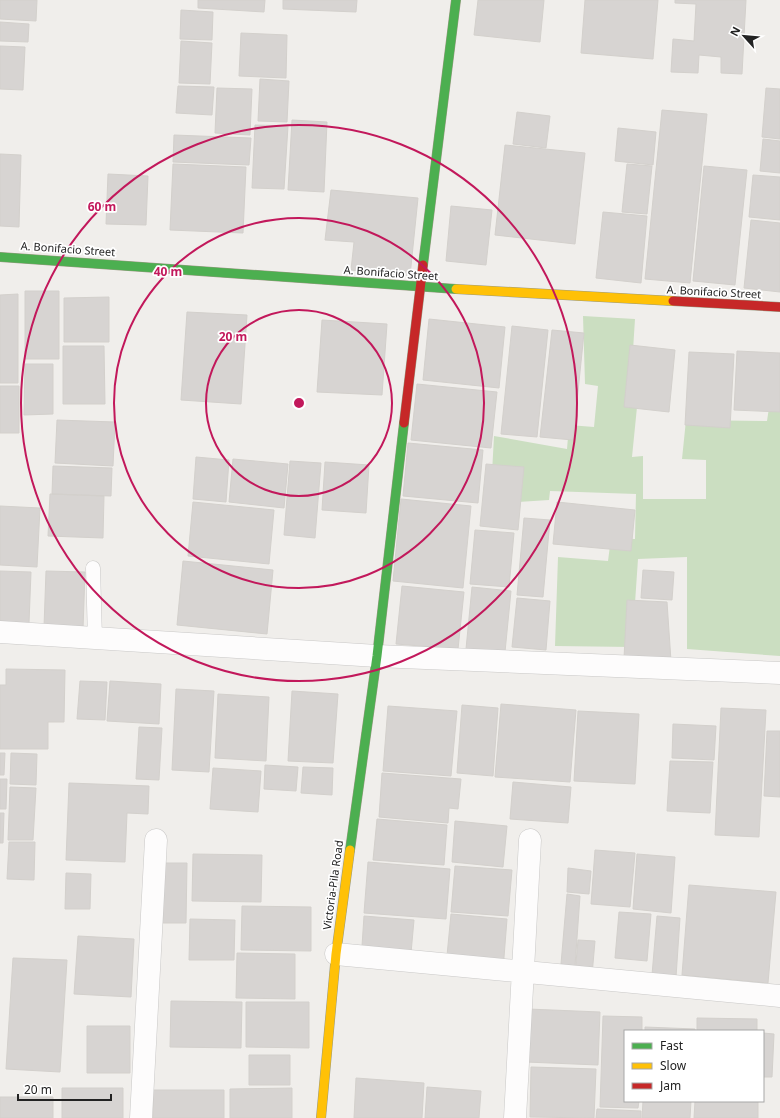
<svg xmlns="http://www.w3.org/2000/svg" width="780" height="1118" viewBox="0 0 780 1118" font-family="'Noto Sans',sans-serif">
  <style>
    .forest { fill: #cbdec1 }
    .building { fill: #d7d4d2; stroke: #d3d0cc }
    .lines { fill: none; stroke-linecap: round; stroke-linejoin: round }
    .lane-casing { stroke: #c9c8c7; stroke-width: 15 }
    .street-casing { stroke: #c9c8c7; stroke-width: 23 }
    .fast-casing { stroke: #999a82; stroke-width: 10 }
    .slow-casing { stroke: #999a82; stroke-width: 10 }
    .jam-casing { stroke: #999a82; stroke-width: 10 }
    .lane { stroke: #fdfcfc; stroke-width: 14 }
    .street { stroke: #fdfcfc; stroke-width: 22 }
    .fast { stroke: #4caf50; stroke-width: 9 }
    .slow { stroke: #ffc107; stroke-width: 9 }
    .jam { stroke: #c62828; stroke-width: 9 }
    .ring { fill: none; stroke: #c2185b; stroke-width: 2 }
    .labels { text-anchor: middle; stroke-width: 3.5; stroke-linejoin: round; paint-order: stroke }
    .street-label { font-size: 11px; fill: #222; stroke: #fff }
    .centre { fill: #c2185b; stroke: #fff; stroke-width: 2 }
    .ring-label { font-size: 12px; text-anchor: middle; font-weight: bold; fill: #c2185b; stroke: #fff; stroke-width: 3.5; stroke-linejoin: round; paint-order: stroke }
  </style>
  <rect width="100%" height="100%" fill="#f0eeeb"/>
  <path class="forest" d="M583 316 635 319 630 397H638L632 457 643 456V499H706V460L682 459 686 420 767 421 770 401H780V656L687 649V557L638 559 632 647 555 646 558 557 608 561 611 538 635 539 636 494 550 491 549 500 518 502 492 473 494 436 567 449 569 425 594 427 598 386 585 384Z"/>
  <path class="building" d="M0 0H37L36 21 0 19Z
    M198 0H265L264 12 198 8Z
    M283 0H357L356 12 283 9Z
    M478 0H544L540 42 474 35Z
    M585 0H658L653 59 581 53Z
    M675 0H746L742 74 721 73V57L699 55 698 73 671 72 673 39 694 41 696 4 675 3Z
    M181 10 213 12 212 40 180 39Z
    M0 22 29 24 28 42 0 41Z
    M241 33 287 35 286 78 239 76Z
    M181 41 212 43 210 84 179 83Z
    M0 46 25 47 23 90 0 89Z
    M260 79 289 81 287 122 258 121Z
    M178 86 214 87 212 115 176 113Z
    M217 88 252 89 250 135 215 133Z
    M766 88 780 89V139L762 137Z
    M662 110 707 114 690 283 645 279Z
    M517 112 550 116 546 148 513 144Z
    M292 120 327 122 324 192 288 190Z
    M255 125 288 126 284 189 252 188Z
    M618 128 656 132 653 165 615 161Z
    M174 135 251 138 249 165 173 162Z
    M763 139 780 141V173L760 171Z
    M505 145 585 153 575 244 495 235Z
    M0 154 21 155 19 227 0 226Z
    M173 164 246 167 243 233 170 230Z
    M627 164 652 166 647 214 622 212Z
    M704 166 747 170 735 285 693 281Z
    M108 174 148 176 146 225 106 224Z
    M753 175 780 177V220L749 217Z
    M331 190 418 198 410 276 351 270 354 242 325 240Z
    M451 206 492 210 486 265 446 261Z
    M603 212 647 216 641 283 596 278Z
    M751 220 780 223V292L744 288Z
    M25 291H59V359H25Z
    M18 294V383H0V295Z
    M109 297V342H64V298Z
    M187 312 247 315 241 404 181 400Z
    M429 319 505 327 499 388 423 380Z
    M322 320 387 324 382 395 317 392Z
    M512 326 548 330 537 437 501 434Z
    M552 330 584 333 573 440 540 437Z
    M630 345 675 350 669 412 624 407Z
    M63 346H104L105 404H63Z
    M737 351 780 353V412L734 410Z
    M689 352 734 354 730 428 685 425Z
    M25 364H53V414L24 415Z
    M417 384 497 392 491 448 411 440Z
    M0 386H19V433H0Z
    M57 420 115 422 113 466 55 463Z
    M408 443 483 450 478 503 403 496Z
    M196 457 229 460 226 502 193 499Z
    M233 459 288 464 284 508 229 502Z
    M290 461 321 463 315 538 284 535Z
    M325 462 369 465 366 513 322 510Z
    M486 464 524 467 518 530 480 526Z
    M53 466 112 468 111 496 52 494Z
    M50 494 104 496 103 538 48 536Z
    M401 499 471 506 463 588 393 581Z
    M193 502 274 510 269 564 188 556Z
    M557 502 635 510 631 551 553 544Z
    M0 506 40 508 37 567 0 565Z
    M524 518 550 520 543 597 517 595Z
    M475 530 514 533 509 587 470 584Z
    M183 561 273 570 267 634 177 625Z
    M643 570 674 572 672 600 641 598Z
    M0 571 31 572 29 623 0 622Z
    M46 571 85 572 83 629 44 627Z
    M402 586 464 592 458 649 396 644Z
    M472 587 511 591 505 652 466 649Z
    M517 598 550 601 546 650 512 647Z
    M627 600 667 602 671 661 624 658Z
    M6 669 65 670 64 722H48V749H0V685H6Z
    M80 681 107 682 105 720 77 719Z
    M110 681 161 684 159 724 107 721Z
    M176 689 214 691 209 772 172 770Z
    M292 691 338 694 333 763 288 761Z
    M218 694 269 697 266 761 215 758Z
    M501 704 576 710 570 782 495 777Z
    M462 705 498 708 493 776 457 773Z
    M388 706 457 711 451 776 383 771Z
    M721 708 766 710 759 837 715 835Z
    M578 711 639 714 635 784 574 781Z
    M673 724 716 726 714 760 672 758Z
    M139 727 162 728 159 780 136 779Z
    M767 731H780V797L764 796Z
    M0 753H5L4 775H0Z
    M11 753 37 754 36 785 10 784Z
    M670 761 713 762 710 813 667 811Z
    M265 765 298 767 296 791 264 789Z
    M303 767 333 768 332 795 301 793Z
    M213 768 261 771 258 812 210 809Z
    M382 773 461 779 458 809 449 808 448 823 379 817Z
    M0 779H7L6 809H0Z
    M513 782 571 787 568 823 510 819Z
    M69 783 149 786 148 814 127 813 125 862 66 860Z
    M10 787 36 788 33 840H8Z
    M0 813H4L3 843H0Z
    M377 819 447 825 444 865 373 860Z
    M455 821 507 826 503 867 452 862Z
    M9 842H35L34 880 7 879Z
    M595 850 635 853 630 907 591 904Z
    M193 854 262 855 261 902 192 901Z
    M637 854 675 857 671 913 633 909Z
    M368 862 450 869 446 919 364 913Z
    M163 863H187L186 923H162Z
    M455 866 512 870 508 916 451 912Z
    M568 868 591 871 589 894 567 892Z
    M66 873 91 874 90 909H65Z
    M689 885 776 892 768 983 682 975Z
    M567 894 580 896 575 966 561 964Z
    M242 906 311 907V951L241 950Z
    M619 912 651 914 647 961 615 958Z
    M451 914 507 919 503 970 446 966Z
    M364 916 414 920 410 964 361 961Z
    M657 916 680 918 676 977 652 975Z
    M190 919 235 920 234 960H189Z
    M78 936 134 939 131 997 74 994Z
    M578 940 595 941 592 975 575 974Z
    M237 953 295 954V999L236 998Z
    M13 958 67 960 60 1072 6 1069Z
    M171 1001 242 1002 241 1048 170 1047Z
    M246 1002H309V1048L246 1047Z
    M528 1009 600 1012 598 1065 526 1062Z
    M603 1016 642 1017V1031H625V1101H639L638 1108 600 1107Z
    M697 1018 757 1019V1031H697Z
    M87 1026H130V1073H87Z
    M645 1027 695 1029V1031H645Z
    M763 1033 774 1034 772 1077H763Z
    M249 1055H290V1085H249Z
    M531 1067 596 1069 594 1118 530 1117Z
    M356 1078 424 1083 422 1118H354Z
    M427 1087 481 1091 479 1118H425Z
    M62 1088H123V1118H62Z
    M292 1088V1118H230V1089Z
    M153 1090H224V1118H153Z
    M0 1097H53V1118H0Z
    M643 1101H691L690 1118H642Z
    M695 1101H758V1118H694Z
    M597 1109 641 1111V1118H596Z"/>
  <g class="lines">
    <defs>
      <path id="lane" d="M93 568 95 639"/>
      <path id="street" d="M0 632 377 656 780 673
        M336 954 780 996
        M141 1118 156 840
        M515 1118 530 840"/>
      <path id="fast" d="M0 257 456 289
        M423 265 456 0
        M350 850 377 656 404 423"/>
      <path id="slow" d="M456 289 673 301
        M321 1118 336 954 350 850"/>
      <path id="jam" d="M673 301 780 307
        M404 423 423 265"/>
    </defs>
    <use href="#lane" class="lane-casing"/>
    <use href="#street" class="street-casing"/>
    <use href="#fast" class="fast-casing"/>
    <use href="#slow" class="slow-casing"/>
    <use href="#jam" class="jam-casing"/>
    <use href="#lane" class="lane"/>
    <use href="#street" class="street"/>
    <use href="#fast" class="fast"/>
    <use href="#slow" class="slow"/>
    <use href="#jam" class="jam"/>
  </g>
  <g class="ring">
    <circle cx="299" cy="403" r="93"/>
    <circle cx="299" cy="403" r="185"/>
    <circle cx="299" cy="403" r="278"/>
  </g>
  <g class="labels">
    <g class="street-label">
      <text transform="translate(68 249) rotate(4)" y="4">A. Bonifacio Street</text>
      <text transform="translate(391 273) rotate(4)" y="4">A. Bonifacio Street</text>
      <text transform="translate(714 292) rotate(3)" y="4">A. Bonifacio Street</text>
      <text transform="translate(333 885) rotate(-82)" y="4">Victoria-Pila Road</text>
    </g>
  </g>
  <circle cx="299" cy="403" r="6" class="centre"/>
  <g class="ring-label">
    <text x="102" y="211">60 m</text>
    <text x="168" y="276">40 m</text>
    <text x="233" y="341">20 m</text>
  </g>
  <rect x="624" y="1030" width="140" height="72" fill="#ffffff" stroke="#a7a7a7"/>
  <rect x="632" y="1043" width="20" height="6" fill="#4caf50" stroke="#a7a7a7"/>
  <text x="660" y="1050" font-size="12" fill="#222222">Fast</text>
  <rect x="632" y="1063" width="20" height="6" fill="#ffc107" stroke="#a7a7a7"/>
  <text x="660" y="1070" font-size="12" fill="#222222">Slow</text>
  <rect x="632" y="1083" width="20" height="6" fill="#c62828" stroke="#a7a7a7"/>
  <text x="660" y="1090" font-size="12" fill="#222222">Jam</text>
  <g transform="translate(744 36) rotate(297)" stroke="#ffffff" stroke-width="3" paint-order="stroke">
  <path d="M0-3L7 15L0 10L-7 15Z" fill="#222222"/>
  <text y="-6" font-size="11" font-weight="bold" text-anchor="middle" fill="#222222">N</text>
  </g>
  <path d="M18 1094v6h93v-6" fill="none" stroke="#222222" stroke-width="2"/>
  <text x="24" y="1094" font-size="12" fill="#222222" stroke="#ffffff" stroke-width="3" paint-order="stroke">20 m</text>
</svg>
